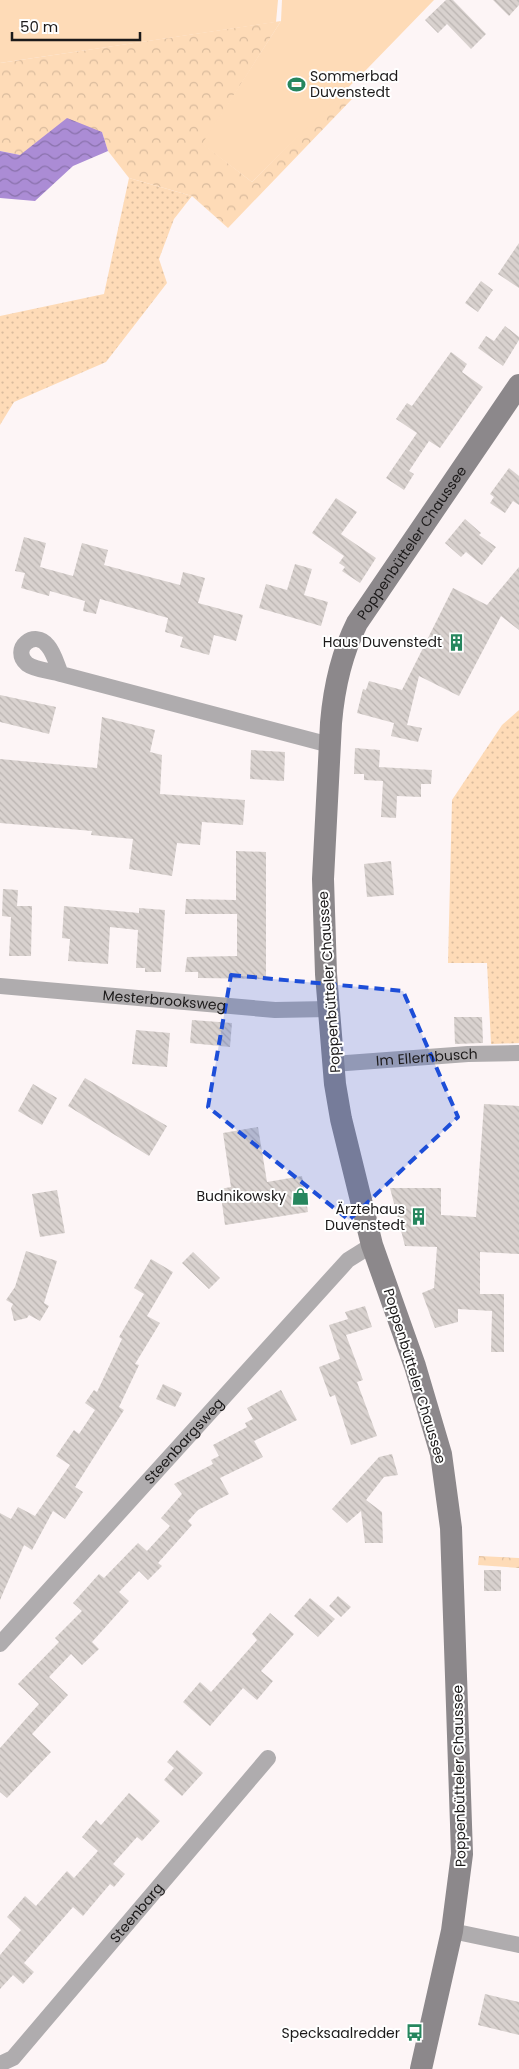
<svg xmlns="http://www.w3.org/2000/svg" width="519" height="2069" viewBox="0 0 519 2069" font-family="Poppins,sans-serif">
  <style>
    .grass { fill: url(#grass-dots) }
    .forest { fill: url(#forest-crowns) }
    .pitch { fill: #fedbb7 }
    .water { fill: url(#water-waves) }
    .building { fill: url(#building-back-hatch) }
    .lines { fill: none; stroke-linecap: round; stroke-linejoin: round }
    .minor { stroke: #afacae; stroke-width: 16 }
    .secondary { stroke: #8c888b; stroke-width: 22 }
    .marked { fill: #1d4ed8; fill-opacity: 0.2; stroke: #1d4ed8; stroke-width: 4; stroke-dasharray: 10 6; stroke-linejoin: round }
    .labels { text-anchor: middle; stroke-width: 4; stroke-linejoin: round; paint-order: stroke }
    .poi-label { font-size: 14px; fill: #1c1a1a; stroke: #fff; text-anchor: end }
    .street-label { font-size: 14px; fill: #1c1a1a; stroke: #fff }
  </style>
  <defs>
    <pattern id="grass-dots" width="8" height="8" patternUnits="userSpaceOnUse" patternTransform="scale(1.25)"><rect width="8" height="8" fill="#fedbb7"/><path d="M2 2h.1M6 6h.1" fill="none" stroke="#d9bb9d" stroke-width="1.8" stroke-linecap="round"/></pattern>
    <pattern id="forest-crowns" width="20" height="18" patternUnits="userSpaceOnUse" patternTransform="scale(1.25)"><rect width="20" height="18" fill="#fedbb7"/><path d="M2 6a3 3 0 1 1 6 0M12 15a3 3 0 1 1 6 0" fill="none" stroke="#d9bb9d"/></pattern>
    <pattern id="water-waves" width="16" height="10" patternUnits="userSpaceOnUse" patternTransform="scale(1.25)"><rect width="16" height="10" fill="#ab8cd5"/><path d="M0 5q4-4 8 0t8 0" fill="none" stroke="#8a72ac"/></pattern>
    <pattern id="building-back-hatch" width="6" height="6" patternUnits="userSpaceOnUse" patternTransform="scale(1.25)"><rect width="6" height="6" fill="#d9d2cf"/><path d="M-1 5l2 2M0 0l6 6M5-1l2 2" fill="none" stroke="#bab4b1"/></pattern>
  </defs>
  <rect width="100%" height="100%" fill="#fdf5f6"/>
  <path class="grass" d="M129 178 192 196 174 219 159 259 167 283 106 362 14 402 0 425V316L104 294Z
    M519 710V1043L491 1044 487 963H448L452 800 502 725Z"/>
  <path class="forest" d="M281 21 203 144 252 182 337 97 352 99 228 228 192 196 129 178 108 151 102 132 20 155 0 151V63Z
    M479 1556 519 1558V1568L478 1565Z"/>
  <path class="pitch" d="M0 0H278L276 22 0 63Z
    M282 0H434L366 70 252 182 202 144 281 21Z"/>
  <path class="water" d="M67 118 102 132 108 151 73 166 35 201 0 198V151L20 155Z"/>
  <path class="building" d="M446 0H453L486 34 471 49 447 24 438 33 425 20Z
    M493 0H519V5L509 16Z
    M519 243V288L498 274Z
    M481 281 493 290 478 312 465 303Z
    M505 326 519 337V340L503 366 478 348 486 336 494 341Z
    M451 352 467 364 462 372 483 387 440 448 429 441 409 471 414 474 404 490 386 478 417 433 396 419 407 403 412 406Z
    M509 468 519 476V505L513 501 505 513 490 503 494 497 490 494Z
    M336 498 357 512 341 534 376 558 360 583 342 571 345 567 339 563 344 556 312 533Z
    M465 519 481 533 479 535 496 547 482 565 466 552 461 557 445 543Z
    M24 537 46 543 40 567 73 576 82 543 108 550 104 565 180 585 183 572 205 578 198 603 243 615 236 641 214 635 209 655 180 647 183 637 165 632 168 618 100 599 96 614 83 611 85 601 50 591 49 596 21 588 25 573 15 571Z
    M295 564 312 569 304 595 328 602 321 626 259 608 266 584 287 590Z
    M519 567V630L501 616 459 696 419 676 407 725 422 728 418 742 391 736 394 723 357 713 363 689 366 690 369 681 402 690 453 588 487 605Z
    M0 695 56 707 49 734 0 722Z
    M102 717 155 730 150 752 162 755 160 794 245 800 243 825 202 822 200 845 177 843 172 876 129 869 133 839 91 835 92 831 0 823V759L97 768Z
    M355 748 380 750 379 767 432 770 431 784H421V797L397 796 396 818 381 817 383 781 364 780V774H354Z
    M251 750 285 752 284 781 250 779Z
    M236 851 266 852V979L198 978V972H185L187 957 237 956V914H185L186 899 236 900Z
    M391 861 394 895 367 897 364 864Z
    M3 889 18 890 17 906H32L31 956H9L11 917 2 916Z
    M64 906 139 913V908L165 910 161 972H145V968H136L138 930 110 927 108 964 68 961 70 939 62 938Z
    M454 1017H482L483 1043 455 1044Z
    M192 1020 232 1023 230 1047 190 1043Z
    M136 1030 170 1033 167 1067 132 1064Z
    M85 1078 167 1126 149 1156 68 1106Z
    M33 1084 57 1098 42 1125 18 1111Z
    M484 1104 519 1106V1254L480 1252V1294H504V1352H491L492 1311 458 1309V1322L435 1328 422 1293 434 1288 437 1247 405 1246 390 1188H441V1215L476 1217Z
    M258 1127 267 1182 302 1176 308 1212 225 1225 220 1189 231 1187 223 1133Z
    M57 1190 65 1233 40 1237 32 1194Z
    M26 1251 57 1261 44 1303 49 1306 40 1321 29 1315 27 1318 14 1321 11 1308 13 1304 6 1300 15 1287Z
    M193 1252 220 1278 209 1289 182 1263Z
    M151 1259 173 1272 147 1316 160 1323 135 1364 139 1365 119 1407 124 1410 75 1487 83 1492 65 1519 53 1511 32 1550 24 1545 0 1600V1513L11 1519 18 1507 35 1516 70 1465 56 1456 74 1430 79 1434 95 1410 85 1403 94 1390 97 1392 122 1339 119 1337 144 1294 134 1288Z
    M365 1306 372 1327 346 1335 363 1380 357 1382 377 1436 351 1445 335 1395 330 1397 319 1367 340 1359 329 1325 348 1319 345 1312Z
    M163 1384 182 1393 175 1407 156 1399Z
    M281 1390 297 1420 254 1441 263 1457 220 1478 229 1494 198 1510 188 1521 192 1525 158 1563 162 1566 148 1580 139 1571 119 1592 129 1601 92 1642 99 1649 82 1665 71 1654 49 1677 68 1695 32 1734 51 1752 7 1798 0 1792V1748L39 1704 18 1684 59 1642 55 1638 82 1611 73 1603 99 1574 104 1578 138 1543 147 1551 170 1526 161 1518 182 1494 174 1484 213 1464 211 1460 219 1456 213 1445 247 1427 245 1423 253 1419 247 1408Z
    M392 1454 398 1475 384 1477 366 1500 382 1512 383 1543H365L361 1511 347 1523 332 1509 379 1457Z
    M484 1570H501V1591H484Z
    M338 1596 351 1607 341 1617 329 1606Z
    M310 1598 335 1619 318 1637 294 1616Z
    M270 1613 294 1634 261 1671 273 1681 257 1700 243 1688 210 1726 183 1702 200 1682 211 1692 257 1640 252 1634Z
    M177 1750 203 1773 182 1796 164 1780 174 1768 167 1762Z
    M129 1793 160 1821 142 1841 137 1837 113 1864 125 1874 114 1887 110 1884 83 1916 73 1907 24 1963 34 1972 23 1984 13 1975 0 1989V1955L21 1930 7 1917 25 1896 36 1906 67 1871 74 1878 98 1851 82 1837 96 1820 101 1825Z
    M485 1994 519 2002V2035L478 2025Z"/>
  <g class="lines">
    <g class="minor">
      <path d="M61 674C57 665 54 653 48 646 35 628 10 649 27 664 35 670 51 671 61 674L330 745"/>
      <path id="s1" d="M0 986 275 1010 329 1009"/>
      <path id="s2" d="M333 1064 468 1054 519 1053"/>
      <path id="s3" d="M0 1644 348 1260 372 1245"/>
      <path d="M452 1931 519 1945"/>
      <path id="s4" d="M0 2064 13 2058 268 1758"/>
    </g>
    <path class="secondary" id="s5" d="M421 2069 452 1931 462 1854 451 1528 441 1454 415 1366 372 1245 341 1119 335 1084 326 974 323 879 331 723C334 687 341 655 357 623L519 385"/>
  </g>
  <path class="marked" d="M231 975 403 991 458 1117 349 1220 208 1107Z"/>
  <defs>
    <symbol id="stadium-bare" viewBox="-9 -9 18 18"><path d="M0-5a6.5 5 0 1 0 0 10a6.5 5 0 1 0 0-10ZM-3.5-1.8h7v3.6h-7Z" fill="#26865e" stroke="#fff" stroke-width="2.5" paint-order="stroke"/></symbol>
    <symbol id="building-bare" viewBox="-9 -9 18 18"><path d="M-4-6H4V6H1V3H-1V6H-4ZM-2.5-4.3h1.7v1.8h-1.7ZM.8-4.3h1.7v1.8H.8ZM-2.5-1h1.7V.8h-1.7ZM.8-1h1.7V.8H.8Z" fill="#26865e" stroke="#fff" stroke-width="2.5" paint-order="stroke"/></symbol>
    <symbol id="shop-bare" viewBox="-9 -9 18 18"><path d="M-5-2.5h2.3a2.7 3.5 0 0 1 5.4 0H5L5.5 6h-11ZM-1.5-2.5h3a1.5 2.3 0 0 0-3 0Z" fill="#26865e" stroke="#fff" stroke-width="2.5" paint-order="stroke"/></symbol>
    <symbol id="bus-bare" viewBox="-9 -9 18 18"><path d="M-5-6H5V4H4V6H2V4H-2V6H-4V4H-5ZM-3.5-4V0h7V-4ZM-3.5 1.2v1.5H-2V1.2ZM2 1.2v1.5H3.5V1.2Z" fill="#26865e" stroke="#fff" stroke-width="2.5" paint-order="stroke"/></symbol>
  </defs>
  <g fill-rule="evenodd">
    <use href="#stadium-bare" x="284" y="72" width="25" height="25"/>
    <use href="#building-bare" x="444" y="630" width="25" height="25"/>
    <use href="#shop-bare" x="288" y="1184" width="25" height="25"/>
    <use href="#building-bare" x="406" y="1204" width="25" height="25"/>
    <use href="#bus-bare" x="402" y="2020" width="25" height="25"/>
  </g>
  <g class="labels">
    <g class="poi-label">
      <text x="310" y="81" text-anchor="start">Sommerbad<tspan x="310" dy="16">Duvenstedt</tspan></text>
      <text x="442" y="647">Haus Duvenstedt</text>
      <text x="286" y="1201">Budnikowsky</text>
      <text x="405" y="1214">Ärztehaus<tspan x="405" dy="16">Duvenstedt</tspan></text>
      <text x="400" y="2038">Specksaalredder</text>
    </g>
    <g class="street-label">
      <text dy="5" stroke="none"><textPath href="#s5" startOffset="1568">Poppenbütteler Chaussee</textPath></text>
      <text transform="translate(329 982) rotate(-94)" y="5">Poppenbütteler Chaussee</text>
      <text dy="5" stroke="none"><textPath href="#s1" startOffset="165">Mesterbrooksweg</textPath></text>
      <text dy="5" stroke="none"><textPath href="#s2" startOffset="94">Im Ellernbusch</textPath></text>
      <text transform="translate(415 1376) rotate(73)" y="5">Poppenbütteler Chaussee</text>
      <text dy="5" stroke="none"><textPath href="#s3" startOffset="274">Steenbargsweg</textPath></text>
      <text transform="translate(459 1776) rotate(-91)" y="5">Poppenbütteler Chaussee</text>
      <text dy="5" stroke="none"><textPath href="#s4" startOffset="205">Steenbarg</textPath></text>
    </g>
  </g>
  <path d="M12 32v8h128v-8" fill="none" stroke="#1c1a1a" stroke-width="2.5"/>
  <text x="20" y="32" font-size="15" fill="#1c1a1a" stroke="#ffffff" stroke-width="4" paint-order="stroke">50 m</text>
</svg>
